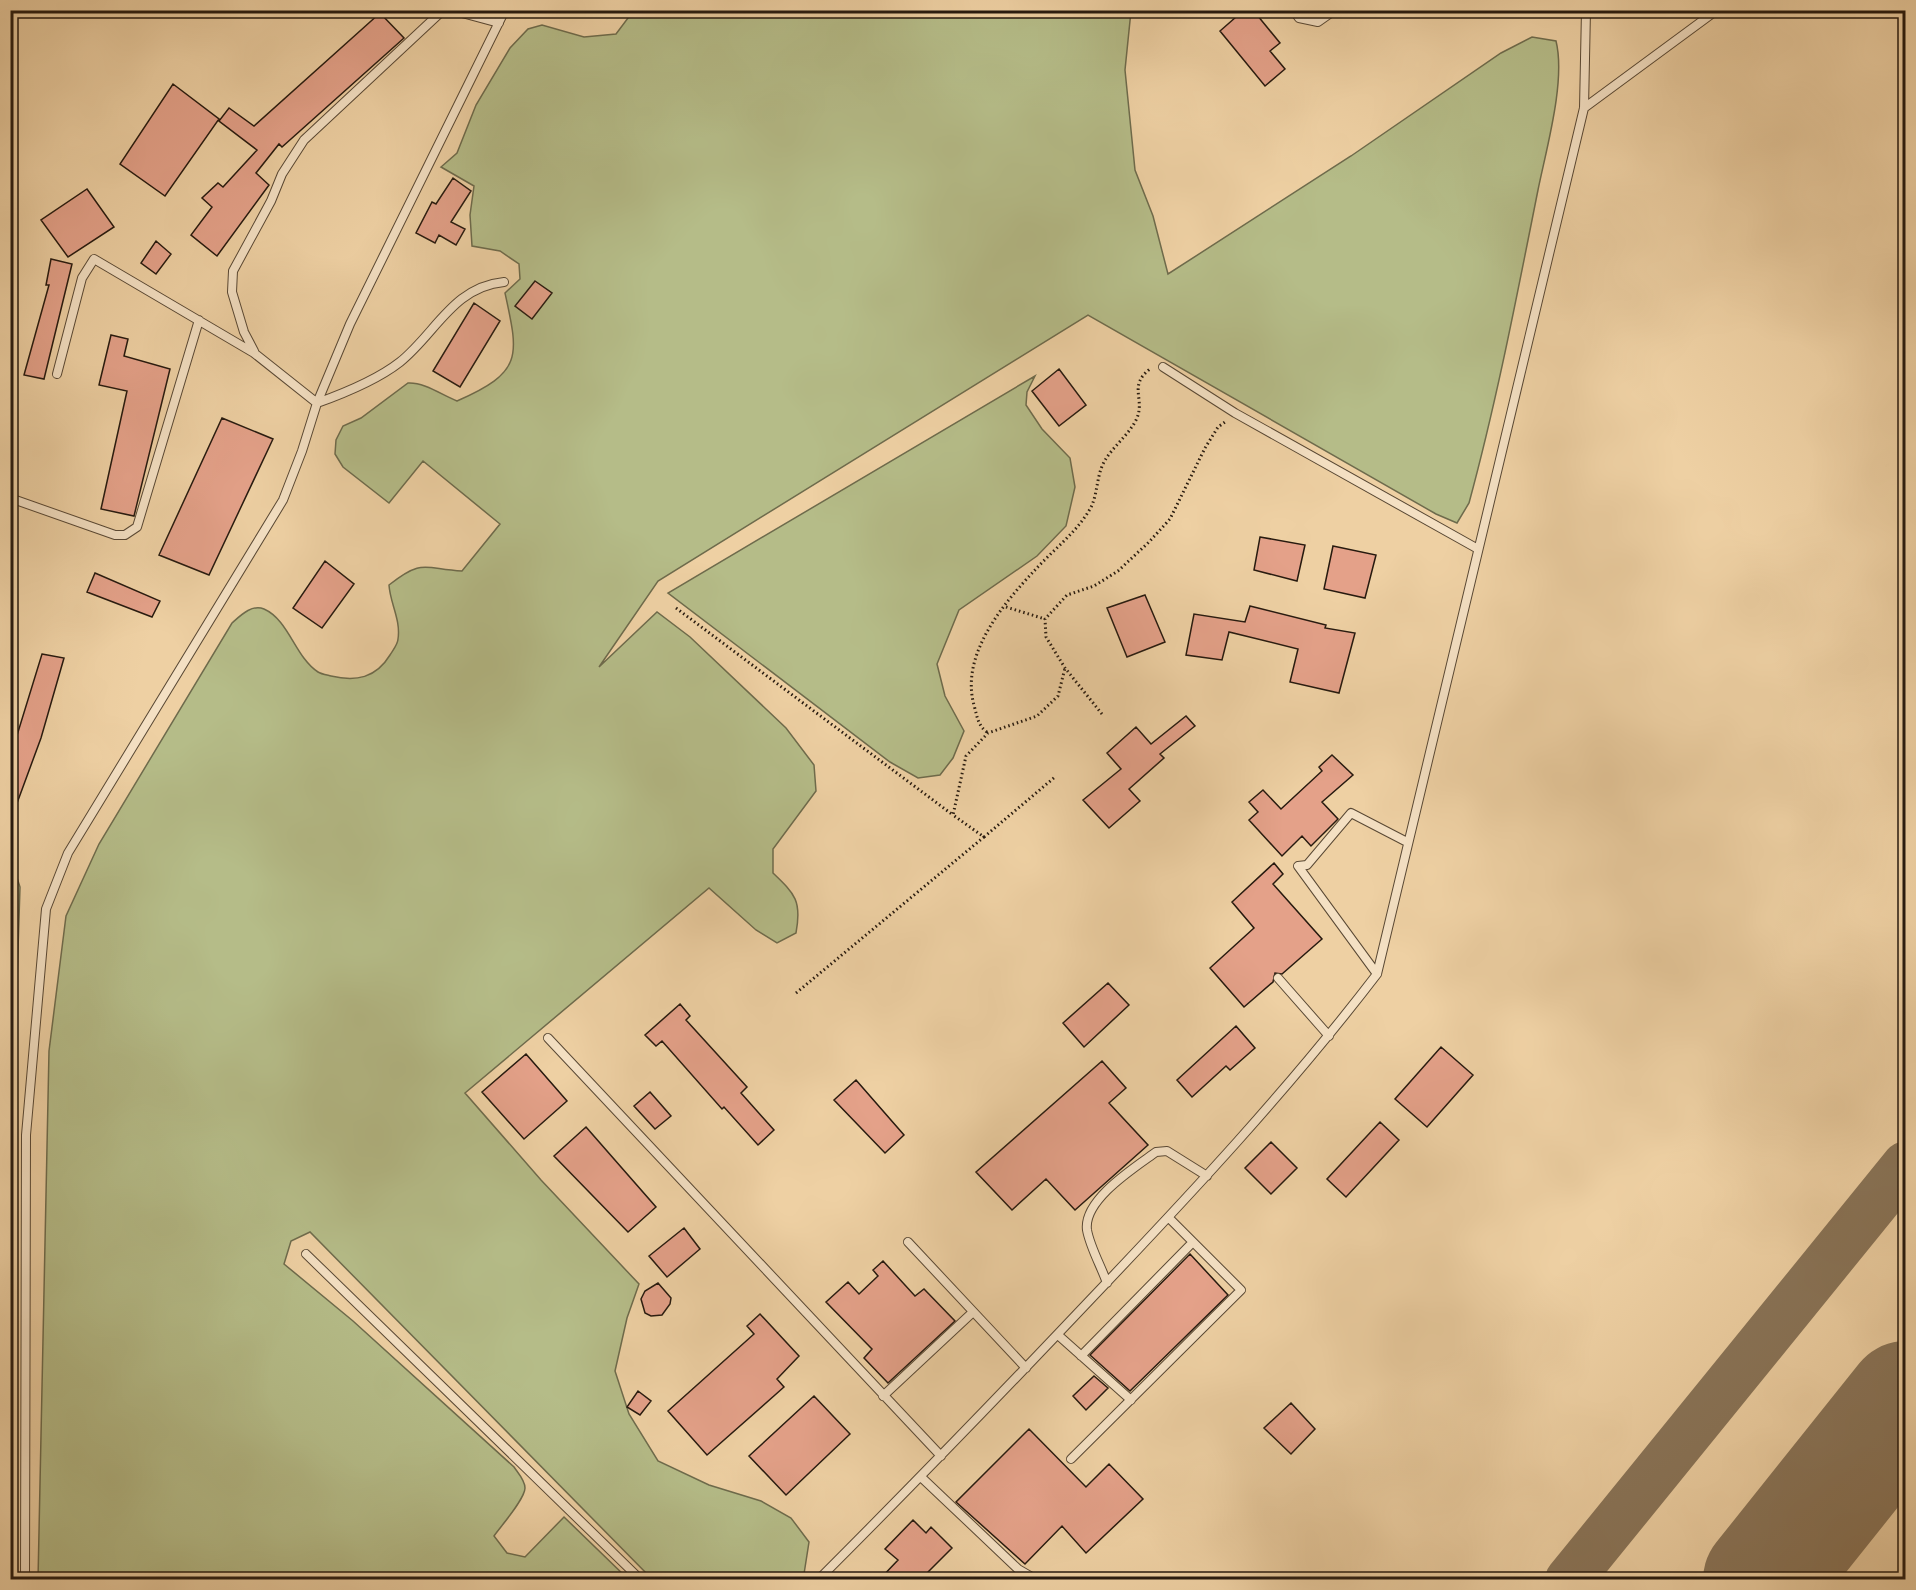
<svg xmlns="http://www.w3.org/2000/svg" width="1916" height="1590" viewBox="0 0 1916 1590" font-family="Vollkorn,serif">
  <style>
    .green { fill: #b5bc88; stroke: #6e6b4c; stroke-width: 1.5 }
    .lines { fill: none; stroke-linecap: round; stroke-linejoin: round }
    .taxiway { stroke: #8a7559; stroke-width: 48 }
    .runway { stroke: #8a7559; stroke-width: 120 }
    .building { fill: #e4a189; stroke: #271a0f; stroke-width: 1.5 }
    .lane-casing { stroke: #594834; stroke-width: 10 }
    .path { stroke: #271a0f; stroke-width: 3; stroke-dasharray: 1.5 3; stroke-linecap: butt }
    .lane { stroke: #f4e0c3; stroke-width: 8 }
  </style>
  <rect width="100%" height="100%" fill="#eed0a3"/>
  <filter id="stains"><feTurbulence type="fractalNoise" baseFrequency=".00333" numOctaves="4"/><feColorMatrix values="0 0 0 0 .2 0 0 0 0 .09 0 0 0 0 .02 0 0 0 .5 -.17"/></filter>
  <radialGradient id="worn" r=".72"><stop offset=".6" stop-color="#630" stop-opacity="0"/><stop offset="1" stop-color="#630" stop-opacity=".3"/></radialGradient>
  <path class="green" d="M634 10 1131 11 1125 70 1135 170 1153 216 1168 274 1351 156 1501 53 1532 37 1556 41C1566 81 1546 150 1538 190 1517 295 1497 400 1469 503L1457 523 1436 514 1088 315 658 581 599 667 657 612 690 637 786 728 814 765 816 791 773 849V873C795 894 802 901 796 933L777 943 756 930 709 888 465 1093 541 1180 639 1284 627 1318 615 1371 629 1414 658 1461 709 1485 761 1501 791 1518 809 1542 804 1574 800 1579H652L310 1232 291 1241 284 1264 353 1321 514 1467C518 1473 525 1480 525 1488 525 1499 501 1526 494 1536L507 1553 525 1557 564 1517 628 1579 38 1580 49 1051 66 916 99 844 232 623C241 615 252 604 264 609 289 620 295 657 318 672 321 674 327 675 331 676 356 682 376 678 390 655 393 650 398 644 398 639 401 620 390 603 389 585 423 558 424 569 462 571L500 524 423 461 389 503 343 467 335 454 336 440 343 426 361 418 408 383C424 382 442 395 457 401 523 372 519 357 505 293L520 279 519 264 500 251 472 246 470 215 474 186 441 167 457 153 476 105 510 48 528 29 542 25 584 37 616 34Z
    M1035 376 1027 392 1026 405 1042 429 1070 458 1075 487 1066 526 1037 556 959 610 937 664 945 696 964 731 953 758 940 775 918 778 890 762 668 593Z
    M11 859 20 887 17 981 11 1043Z"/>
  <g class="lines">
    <path class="taxiway" d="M1569 1580 1906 1165"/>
    <path class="runway" d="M1763 1580 1906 1401"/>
  </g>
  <path class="building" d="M1244 10H1253L1280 43 1270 51 1285 69 1265 86 1220 31Z
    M380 13 404 38 282 147 279 144 256 173 269 185 217 256 191 235 212 207 202 198 218 183 223 187 257 150 219 121 229 108 254 126Z
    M173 84 219 119 165 196 120 164Z
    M453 178 471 191 451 222 465 229 456 245 439 235 435 243 416 233 432 202 436 204Z
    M87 189 114 227 68 257 41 220Z
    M156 241 171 254 156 274 141 263Z
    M51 259 72 264 44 379 24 375 49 285H46Z
    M535 281 552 293 532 319 515 306Z
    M474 303 500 321 460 387 433 371Z
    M111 335 128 339 124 356 170 369 134 516 101 509 127 391 99 385Z
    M1059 369 1086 405 1059 426 1032 391Z
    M222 418 273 439 209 575 159 555Z
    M1260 537 1305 545 1297 581 1254 570Z
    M1333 546 1376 555 1365 598 1324 589Z
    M325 561 354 584 322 628 293 608Z
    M95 573 160 601 152 617 87 592Z
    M1145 595 1165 642 1127 657 1107 608Z
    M1250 606 1326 625 1325 628 1355 633 1339 693 1290 682 1298 649 1229 632 1222 660 1186 655 1194 614 1245 622Z
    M42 654 64 658 41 738 13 814H10V758Z
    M1186 716 1195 726 1160 754 1164 758 1129 789 1140 801 1109 828 1083 800 1121 769 1107 753 1136 727 1151 744Z
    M1332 755 1353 775 1322 802 1338 819 1311 846 1302 836 1282 856 1249 820 1258 812 1249 802 1263 790 1281 809 1322 771 1319 767Z
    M1274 863 1283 874 1273 884 1322 939 1282 974 1275 973 1273 982 1244 1007 1210 968 1254 928 1232 902Z
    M1108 983 1129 1005 1084 1047 1063 1023Z
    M680 1004 690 1016 686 1020 747 1087 741 1093 774 1130 758 1145 724 1107 722 1109 662 1041 656 1046 645 1035Z
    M1236 1026 1255 1048 1230 1070 1226 1066 1192 1097 1177 1080Z
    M1441 1047 1473 1075 1427 1127 1395 1099Z
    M526 1054 567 1101 524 1139 482 1092Z
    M1102 1061 1126 1088 1109 1103 1148 1145 1075 1210 1046 1179 1012 1210 976 1172Z
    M856 1080 904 1135 885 1153 834 1100Z
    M650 1092 671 1116 655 1129 634 1106Z
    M1380 1122 1399 1140 1346 1197 1327 1179Z
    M586 1127 656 1207 628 1232 554 1156Z
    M1271 1142 1297 1168 1271 1194 1245 1168Z
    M684 1228 700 1249 667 1277 649 1256Z
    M1190 1254 1228 1295 1130 1391 1090 1355Z
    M883 1261 915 1296 924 1289 955 1321 888 1383 864 1358 872 1349 826 1302 848 1282 859 1294 878 1276 873 1270Z
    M658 1283 671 1298 670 1304 662 1315 651 1316 645 1313 641 1299 645 1291Z
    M760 1314 799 1356 777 1379 784 1387 707 1455 668 1411 754 1334 747 1326Z
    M1094 1376 1108 1388 1086 1410 1073 1396Z
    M638 1391 651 1401 640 1415 627 1407Z
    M814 1396 850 1434 786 1495 749 1456Z
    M1291 1403 1315 1429 1291 1454 1264 1428Z
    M1029 1429 1086 1487 1109 1464 1143 1499 1086 1553 1062 1526 1025 1564 956 1502Z
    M913 1520 926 1533 931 1527 952 1548 920 1580H879L898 1560 885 1549Z"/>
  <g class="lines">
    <defs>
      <path id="lane" d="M1293 10 1299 18 1318 22 1335 10
        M1584 108 1717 10
        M254 351 244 332 232 292 233 271 271 201 282 174 304 140 440 13H462L499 23
        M1163 367 1235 413 1478 549
        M57 374 82 278 94 259 254 353 317 403C345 393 377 380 400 362 436 333 453 287 504 282
        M10 498 115 535H125L137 527 199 320
        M1377 974 1298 866 1307 865 1351 813 1407 842
        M1278 978 1329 1036
        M548 1038 941 1456
        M908 1242 1026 1368
        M306 1254 641 1580
        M1107 1283C1101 1266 1090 1247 1087 1230 1083 1200 1134 1168 1156 1152L1167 1151 1207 1176
        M1058 1335 1131 1400
        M1081 1356 1193 1242
        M883 1396 973 1312
        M1071 1459 1241 1290 1169 1218
        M921 1477 1018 1569 1021 1580
        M1018 1569 1037 1580
        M25 1580 26 1135 46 909 68 853 283 500 302 451 317 403 350 324 505 10
        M818 1580C910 1488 1001 1394 1090 1300 1190 1195 1289 1089 1377 974L1584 108 1586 10"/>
    </defs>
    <use href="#lane" class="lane-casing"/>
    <path class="path" d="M1006 607 1045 619
      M676 608 953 815
      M1102 714 1065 668 1046 637 1045 619 1067 595 1094 586 1118 571 1149 542 1170 519 1205 448 1218 427 1225 422
      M987 732C978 726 977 716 974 705 960 655 1003 604 1035 570 1053 550 1076 533 1090 509 1098 495 1096 477 1104 462 1113 446 1130 434 1137 418 1145 398 1128 386 1150 369
      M984 837 1055 777
      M796 993 984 837 953 815 966 756 988 733 1037 716 1058 696 1065 668"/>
    <use href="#lane" class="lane"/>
  </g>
  <rect width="1916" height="1590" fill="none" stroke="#eed0a3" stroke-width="36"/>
  <rect x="12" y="12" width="1892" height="1566" fill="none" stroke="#271a0f" stroke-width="3"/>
  <rect x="18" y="18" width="1880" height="1554" fill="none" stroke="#271a0f" stroke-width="1.5"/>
  <rect width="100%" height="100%" filter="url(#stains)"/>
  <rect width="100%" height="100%" fill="url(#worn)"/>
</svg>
